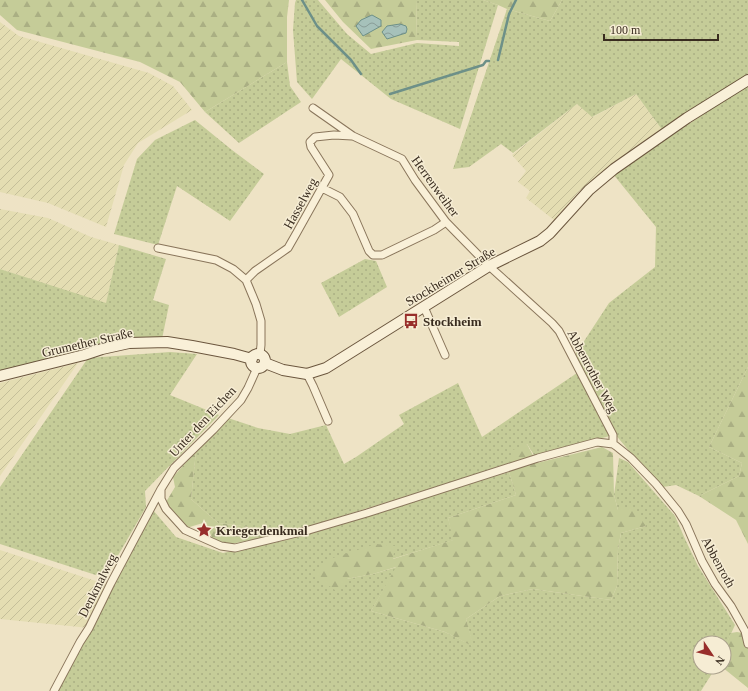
<svg xmlns="http://www.w3.org/2000/svg" width="748" height="691" viewBox="0 0 748 691" font-family="'Times New Roman',serif">
  <style>
    .farmland { fill: url(#farmland-furrows) }
    .grass { fill: url(#grass-dots) }
    .forest { fill: url(#forest-firs) }
    .water { fill: url(#water-waves); stroke: #6d9088 }
    .lines { fill: none; stroke-linecap: round; stroke-linejoin: round }
    .stream { stroke: #6d9088; stroke-width: 2.5 }
    .street-casing { stroke: #89755b; stroke-width: 9 }
    .secondary-casing { stroke: #6b563e; stroke-width: 12 }
    .street { stroke: #f9f0d8; stroke-width: 7 }
    .secondary { stroke: #f9f0d8; stroke-width: 10 }
    .labels { text-anchor: middle; stroke-width: 3; stroke-linejoin: round; paint-order: stroke }
    .street-label { font-size: 13px; fill: #392c1f; stroke: #f6edd4 }
    .poi-label { font-size: 13px; font-weight: bold; fill: #392c1f; stroke: #f6edd4; text-anchor: start }
  </style>
  <defs>
    <pattern id="farmland-furrows" width="10" height="10" patternUnits="userSpaceOnUse"><rect width="10" height="10" fill="#e4ddb2"/><path d="M-1 1l2-2M0 10L10 0M9 11l2-2" fill="none" stroke="#c4be99"/></pattern>
    <pattern id="grass-dots" width="8" height="8" patternUnits="userSpaceOnUse"><rect width="8" height="8" fill="#c5cc98"/><path d="M2 2h.1M6 6h.1" fill="none" stroke="#aaaf83" stroke-width="1.8" stroke-linecap="round"/></pattern>
    <pattern id="forest-firs" width="22" height="20" patternUnits="userSpaceOnUse"><rect width="22" height="20" fill="#c5cc98"/><path d="M5 1l3.5 6h-7zM16 11l3.5 6h-7z" fill="#aaaf83"/></pattern>
    <pattern id="water-waves" width="16" height="10" patternUnits="userSpaceOnUse"><rect width="16" height="10" fill="#a6c1ba"/><path d="M0 5q4-4 8 0t8 0" fill="none" stroke="#889d97"/></pattern>
  </defs>
  <rect width="100%" height="100%" fill="#eee3c5"/>
  <path class="farmland" d="M0 22 19 36 149 73 173 86 192 110 138 143 124 165 106 227 48 203 0 192Z
    M636 94 663 131 580 190 554 220 526 198 530 191 518 182 526 171 512 155 577 104 593 117Z
    M0 209 48 218 91 237 119 245 106 304 0 269Z
    M78 363 0 476V383Z
    M0 550 105 584 89 628 0 619Z"/>
  <path class="grass" d="M296 0H318L347 34 371 54 417 43 459 46V42L417 40 416 0H483L498 5 460 129 391 99 341 59 312 99 297 82 293 30 295 3Z
    M562 0H748V76L663 131 636 94 592 117 577 104 513 153 501 144 469 167 453 169 507 9 550 21Z
    M287 62 290 86 301 102 239 143 205 112Z
    M748 85V367L709 447 742 463 739 476 699 496 676 485 663 487 651 477 614 433 575 355 609 303 655 267 656 227 613 174Z
    M195 120 232 150 264 174 230 221 177 186 158 245 114 234 137 159 155 140Z
    M119 245 166 259 153 300 169 305 162 339 104 345 105 339 93 349 0 371V269L106 303Z
    M365 259 376 261 387 287 339 317 321 283Z
    M170 352 197 354 170 395 219 415 145 491 146 507 105 578 0 544V487L88 358Z
    M577 373 610 436 534 455 527 444 509 464 291 532 218 523 191 499 196 451 228 418 258 428 290 434 326 425 344 464 356 457 404 424 399 415 458 383 482 437Z
    M619 458 628 462 675 516 685 539 698 566 735 625 724 649V643H700V667H716L701 691H58L153 510 176 537 223 553 285 540 509 472 516 495 448 518 454 540 392 559 346 579 373 574 397 567 371 611 445 632 473 646 466 619 500 596 533 589 611 600 617 586 618 549 621 533 646 526 618 510 614 495Z"/>
  <path class="forest" d="M0 0H289L287 17V62L205 112 180 82 140 62 17 30 0 15Z
    M325 0H416L417 40 371 49 343 22Z
    M483 0H562L550 21 507 9 498 5Z
    M748 367V544L736 520 699 496 739 476 742 463 709 447Z
    M527 444 537 463 602 447 613 453 614 495 618 510 631 506 646 526 621 533 618 549 617 586 611 600 533 589 500 596 466 619 474 647 445 632 371 611 396 567 373 574 346 579 339 593 313 574 333 558 376 544 395 546 393 559 453 540 448 518 516 495 509 472V464L513 450Z
    M196 451 191 499 218 523 291 532 221 546 212 538 206 522 180 530 163 507 175 487 173 477Z
    M737 632 748 634V688L722 667H724V649L731 633Z"/>
  <path class="water" d="M372 15 381 20V26L363 36 356 26 361 20Z
    M400 24 406 26 407 29 406 33 387 39 382 32 387 26Z"/>
  <g class="lines">
    <path class="stream" d="M302 0 317 26 351 60 361 74
      M498 60 509 14 516 0
      M390 94 483 65 486 61H489"/>
    <defs>
      <path id="street" d="M313 108 353 136 402 159 415 180 446 222 489 266 552 323 559 331 613 435V444
        M322 188 340 197 353 214 369 251 373 255H382L434 230 446 222
        M158 248 216 260 233 269 246 280 256 304 261 321V345L260 354
        M246 280 255 271 288 248 296 234 329 175 311 147 310 142 315 137 334 135 352 136
        M424 307 445 355
        M307 374 313 386 328 421
        M161 489V499L166 509 185 530 221 546 235 548 309 530 367 513 538 458 597 442 613 444 616 446 631 458 656 484 678 511 686 524 702 561 715 584 731 606 745 631 748 644
        M54 691 80 642 89 628 111 583 161 489 174 468 213 430 241 400 248 388 257 368"/>
      <path id="secondary" d="M251 361a7 7 0 1 1 14 0a7 7 0 1 1-14 0Z
        M265 363 283 370 307 374 326 368 489 266 540 241 550 233 589 190 614 169 687 118 748 80
        M0 376 84 355 102 349 129 343 167 342 192 346 234 354 252 359"/>
    </defs>
    <use href="#street" class="street-casing"/>
    <use href="#secondary" class="secondary-casing"/>
    <use href="#street" class="street"/>
    <use href="#secondary" class="secondary"/>
  </g>
  <defs>
    <symbol id="bus-bare" viewBox="-9 -9 18 18"><path d="M-5-6H5V4H4V6H2V4H-2V6H-4V4H-5ZM-3.5-4V0h7V-4ZM-3.5 1.2v1.5H-2V1.2ZM2 1.2v1.5H3.5V1.2Z" fill="#982e2b" stroke="#f6edd4" stroke-width="2.5" paint-order="stroke"/></symbol>
    <symbol id="sight-bare" viewBox="-9 -9 18 18"><path d="M0-6L1.8-2.2L6-1.7L2.9 1.2L3.7 5.4L0 3.3L-3.7 5.4L-2.9 1.2L-6-1.7L-1.8-2.2Z" fill="#982e2b" stroke="#f6edd4" stroke-width="2.5" paint-order="stroke"/></symbol>
  </defs>
  <g fill-rule="evenodd">
    <use href="#bus-bare" x="400" y="310" width="22" height="22"/>
    <use href="#sight-bare" x="193" y="519" width="22" height="22"/>
  </g>
  <g class="labels">
    <g class="street-label">
      <text transform="translate(436 186) rotate(54)" y="5">Herrenweiher</text>
      <text transform="translate(300 203) rotate(-61)" y="5">Hasselweg</text>
      <text transform="translate(450 276) rotate(-31)" y="5">Stockheimer Straße</text>
      <text transform="translate(87 342) rotate(-13)" y="5">Grumether Straße</text>
      <text transform="translate(593 371) rotate(62)" y="5">Abbenrother Weg</text>
      <text transform="translate(202 421) rotate(-47)" y="5">Unter den Eichen</text>
      <text transform="translate(719 562) rotate(61)" y="5">Abbenroth</text>
      <text transform="translate(97 585) rotate(-63)" y="5">Denkmalweg</text>
    </g>
    <g class="poi-label">
      <text x="423" y="326">Stockheim</text>
      <text x="216" y="535">Kriegerdenkmal</text>
    </g>
  </g>
  <g transform="translate(712 655) rotate(125)"><circle r="19" fill="#f6edd4" stroke="#aaa08c"/>
  <path d="M0-3L7 15L0 10L-7 15Z" fill="#982e2b"/>
  <text y="-6" font-size="11" font-weight="bold" text-anchor="middle" fill="#392c1f">N</text>
  </g>
  <path d="M604 34v6h114v-6" fill="none" stroke="#392c1f" stroke-width="2"/>
  <text x="610" y="34" font-size="12" fill="#392c1f" stroke="#f6edd4" stroke-width="3" paint-order="stroke">100 m</text>
</svg>
